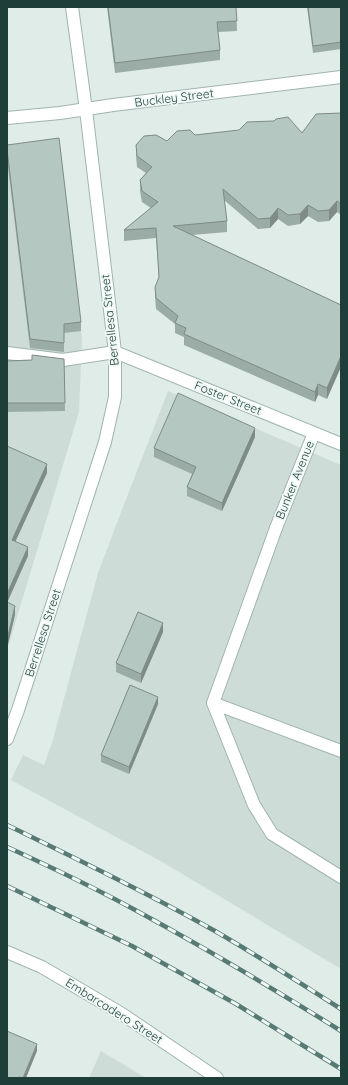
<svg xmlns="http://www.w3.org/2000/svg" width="348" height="1085" viewBox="0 0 348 1085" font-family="Quicksand,sans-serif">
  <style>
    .built { fill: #cddcd7 }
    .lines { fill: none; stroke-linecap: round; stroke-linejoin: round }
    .service-casing { stroke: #a1b4b0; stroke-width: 14 }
    .minor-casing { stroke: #a1b4b0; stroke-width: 14 }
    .service { stroke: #fff; stroke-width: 12 }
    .minor { stroke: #fff; stroke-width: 12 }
    .rail-casing { stroke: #587a75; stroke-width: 4.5 }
    .rail { stroke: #eff8f5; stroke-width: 3; stroke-dasharray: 9; stroke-linecap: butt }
    .wall { fill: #9baba6 }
    .shaded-wall { fill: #7e8b87 }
    .building { fill: #b4c7c1; stroke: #7e8b87 }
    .labels { text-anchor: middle; stroke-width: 3.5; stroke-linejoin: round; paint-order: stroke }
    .street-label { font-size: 12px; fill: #1e3e39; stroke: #eff8f5 }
  </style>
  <rect width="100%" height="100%" fill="#dfece8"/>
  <path class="built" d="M60 142 82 340 79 412 7 650V148Z
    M168 391 341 465V969L164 863 11 780 23 755 44 765 52 743 98 573 120 515Z
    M101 1051 146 1078H89Z"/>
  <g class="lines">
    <defs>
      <path id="service" d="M7 353 63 360 115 352
        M276 528 213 703 254 805 272 834 341 877
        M213 703 341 751"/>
      <path id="minor" d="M7 118 60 113 113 105 341 77
        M115 352 341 444
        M276 528 314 433
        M7 739 18 710 105 442 115 397V352L86 110 72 7
        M7 952 42 967 122 1014 217 1078"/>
    </defs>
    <use href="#service" class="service-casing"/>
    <use href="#minor" class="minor-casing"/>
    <use href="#service" class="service"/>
    <use href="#minor" class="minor"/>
    <defs>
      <path id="rail" d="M7 825C77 859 147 893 215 931 258 956 299 982 341 1009
        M7 847C51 867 95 888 137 911 207 949 274 989 341 1031
        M7 886 132 946 236 1004 341 1069"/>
    </defs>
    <use href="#rail" class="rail-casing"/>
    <use href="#rail" class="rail"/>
  </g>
  <path class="wall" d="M107 7H236L237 31 218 32 220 50V60L115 73Z
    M307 7H341V49L313 53Z
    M341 113V215L337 212 329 221 318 222 308 216 300 224 288 226 278 219 270 228 258 229 224 200 227 221V232L192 235 341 305 327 399 318 395 315 402 184 345V337L175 333V324L156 309 155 297V287L159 278 156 238 124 241V230L151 208 142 202 140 191V180L146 173 137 167 136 155V145L167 141 195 135 302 133Z
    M7 145 81 322V331L64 333V352L30 348 7 159Z
    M32 355 64 359 65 411 7 412V361L32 360Z
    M255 437 222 511 187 496V487L192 474 154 457V448Z
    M163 632 141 683 116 672V663Z
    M158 704 129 774 101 762V755Z"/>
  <path class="shaded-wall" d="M337 201V212L329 221V210Z
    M308 205V216L300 224V214Z
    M278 208V219L270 228V218Z
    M341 356V367L327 399V388Z
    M318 384V395L315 402V392Z
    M255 428V437L222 511V503Z
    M47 464V473L12 549V540Z
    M28 547V556L7 603V594Z
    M15 606V615L7 649V640Z
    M163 623V632L141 683V674Z
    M158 697V704L129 774V767Z
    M37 1044V1051L26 1078H23Z"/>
  <path class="building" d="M108 7H236L237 21 217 22 220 50 115 63Z
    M308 7H341V42L313 46Z
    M341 113V204L337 201 329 210 318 211 308 205 300 214 288 215 278 208 270 218 258 219 223 189 227 221 173 226 341 305V356L327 388 318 384 315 392 184 334 186 328 175 323 178 316 156 298 155 287 159 277 156 228 124 230 158 202 142 191 140 180 152 167 137 156 136 145 144 136 156 135 167 141 177 131 190 130 195 135 239 130 247 122 274 121 276 119 288 117 302 133 316 114Z
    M59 138 81 322 64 324V343L30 339 7 150V145Z
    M32 355 64 359 65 403H7V361L32 360Z
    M178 393 255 428 222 503 187 487 196 467 154 448Z
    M7 446 47 464 12 540 28 547 7 594Z
    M7 602 15 606 7 640Z
    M138 612 163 623 141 674 116 663Z
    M130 685 158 697 129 767 101 755Z
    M7 1031 37 1044 23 1078 19 1077V1078H7Z"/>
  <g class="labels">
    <g class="street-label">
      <text transform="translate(174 98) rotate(-7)" y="4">Buckley Street</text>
      <text transform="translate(110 320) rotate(-96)" y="4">Berrellesa Street</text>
      <text transform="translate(228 398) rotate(22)" y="4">Foster Street</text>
      <text transform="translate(295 480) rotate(-68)" y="4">Bunker Avenue</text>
      <text transform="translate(43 633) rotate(-72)" y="4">Berrellesa Street</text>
      <text transform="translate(114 1011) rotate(32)" y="4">Embarcadero Street</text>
    </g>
  </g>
  <rect width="348" height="1085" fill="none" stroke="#1e3e39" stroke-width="16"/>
</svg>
